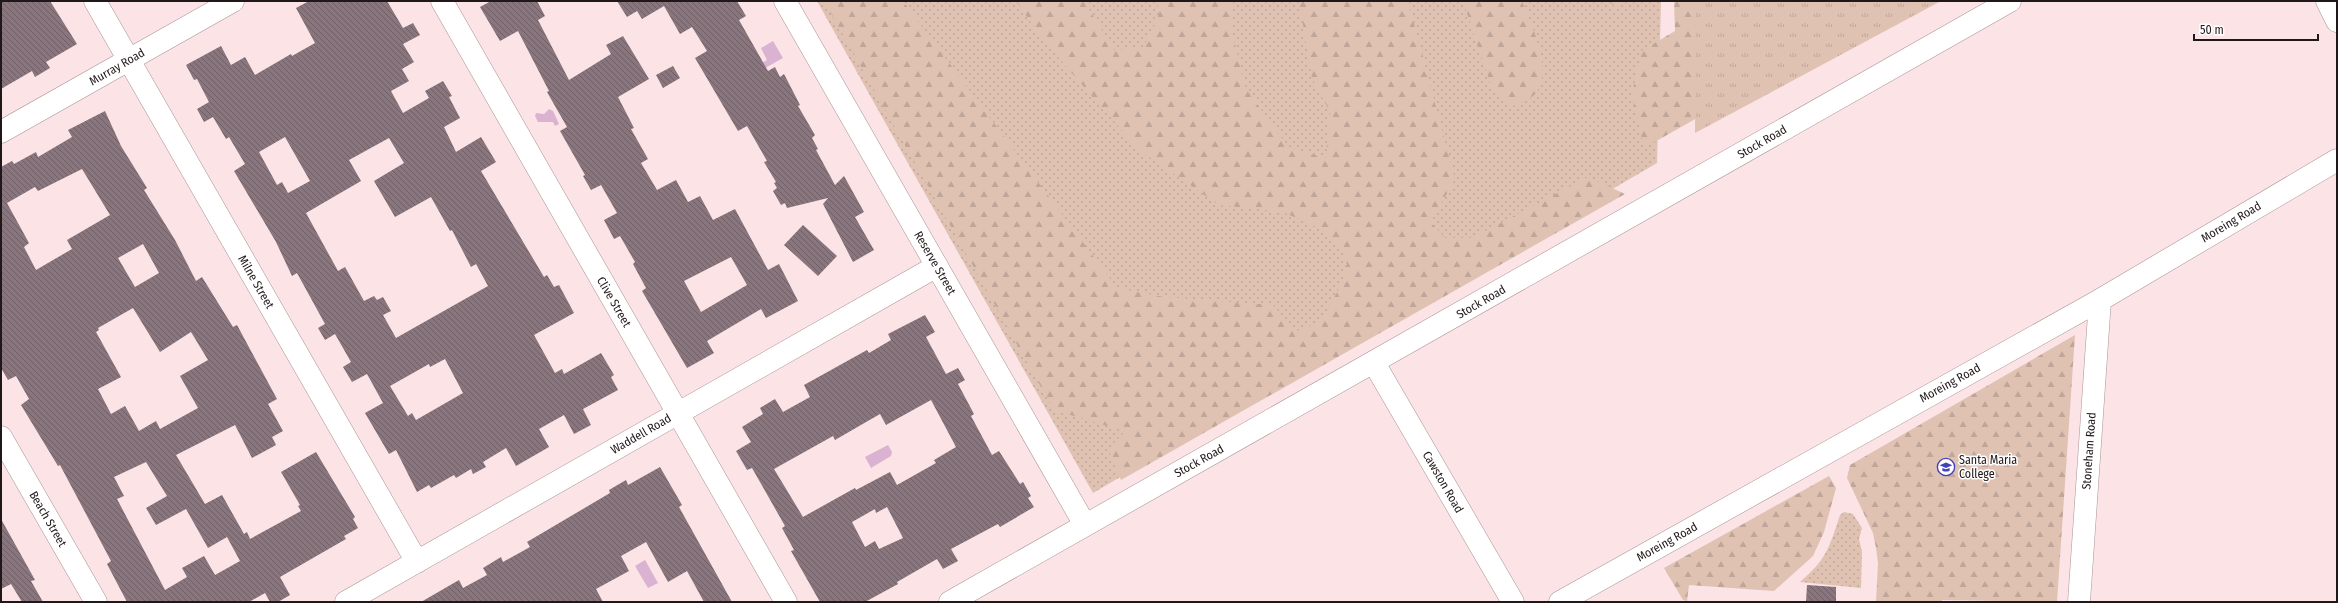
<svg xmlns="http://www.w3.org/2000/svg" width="2338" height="603" viewBox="0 0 2338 603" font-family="'Fira Sans Condensed',sans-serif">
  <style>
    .grass { fill: url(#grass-dots) }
    .forest { fill: url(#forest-firs) }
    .park { fill: url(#park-tufts) }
    .water { fill: #dab2d2 }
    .building { fill: url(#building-back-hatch); fill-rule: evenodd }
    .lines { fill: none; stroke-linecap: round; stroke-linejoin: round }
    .minor-casing { stroke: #aa9496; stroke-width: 23 }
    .minor { stroke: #fff; stroke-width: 22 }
    .labels { text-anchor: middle; stroke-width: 3; stroke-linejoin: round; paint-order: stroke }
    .street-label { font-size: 12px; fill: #201718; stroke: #fff }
    .poi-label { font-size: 12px; fill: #201718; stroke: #fff; text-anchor: start }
  </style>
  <defs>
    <pattern id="grass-dots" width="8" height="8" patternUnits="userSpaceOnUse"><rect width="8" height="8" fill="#e0c2b3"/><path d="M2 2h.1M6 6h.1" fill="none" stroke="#c0a699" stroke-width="1.8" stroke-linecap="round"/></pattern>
    <pattern id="forest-firs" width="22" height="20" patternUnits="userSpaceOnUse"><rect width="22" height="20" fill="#e0c2b3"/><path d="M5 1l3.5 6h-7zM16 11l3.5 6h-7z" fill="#c0a699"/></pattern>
    <pattern id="park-tufts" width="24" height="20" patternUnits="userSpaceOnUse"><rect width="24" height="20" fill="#e0c2b3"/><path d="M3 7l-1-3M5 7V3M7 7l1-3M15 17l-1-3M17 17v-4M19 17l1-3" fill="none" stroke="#c0a699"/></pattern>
    <pattern id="building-back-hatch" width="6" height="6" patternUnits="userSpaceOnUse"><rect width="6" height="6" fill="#89757d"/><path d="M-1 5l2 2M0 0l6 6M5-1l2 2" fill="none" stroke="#705f65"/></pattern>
  </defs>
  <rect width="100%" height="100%" fill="#fbe3e6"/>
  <path class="grass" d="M817 1H1661L1657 163 1093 493Z
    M1844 512 1853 514 1862 528 1859 539 1862 552 1861 588 1800 582C1827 559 1829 548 1840 515Z"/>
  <path class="forest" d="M824 1H903L1117 288 1164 297 1273 305 1296 331 1320 322 1344 280 1347 264 1340 247 1323 230 1283 212 1219 205 1139 150 1043 40 1016 1H1084L1114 50 1143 48 1158 18V1H1232L1233 36 1246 89 1289 148 1326 158 1330 112 1312 78 1299 1H1408L1455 179 1431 222 1445 238H1472L1588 177 1625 194 1121 480 1108 449 1125 431 1054 410Z
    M1463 1H1522C1531 24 1556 75 1533 96 1528 101 1517 104 1511 107L1493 92Z
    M1610 1H1624L1616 10Z
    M1674 1H1904L1644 148 1632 94 1641 51 1675 31Z
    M2075 335 2057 602 1942 600V602H1876L1878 563 1876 548 1873 533 1847 478 1850 465Z
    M1829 476 1836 488 1824 532 1813 556 1774 591 1689 585 1687 601 1683 600 1664 568Z"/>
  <path class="park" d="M1696 1H1941L1695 133Z"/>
  <path class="water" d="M773 41 783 58 756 73 753 68 767 60 761 48Z
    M549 109 553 111 559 124 555 126 553 122H538L535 116 536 113 544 114Z
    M888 445 892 452 891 456 871 468 865 457Z
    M645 560 658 583 648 588 635 566Z"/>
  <path class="building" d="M1 1H50L77 44 46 62 50 68 35 77 32 71 1 89Z
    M309 1H387L403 28 413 23 420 35 403 44 414 62 402 69 409 81 391 91 403 113 429 98 425 91 443 81 452 96 449 97 460 118 444 127 456 152 481 137 496 162 481 171 544 277 547 275 554 287 559 285 574 313 534 335 555 373 562 369 564 374 601 353 614 375 611 377 618 390 583 409 591 425 574 434 564 415 539 429 549 447 516 466 506 448 483 462 486 467 473 474 471 469 456 478 454 475 431 488 429 485 417 492 396 450 389 454 365 413 383 403 367 374 352 382 343 367 351 362 335 334 325 340 318 328 325 324 297 273 292 276 276 242 234 171 245 164 229 137 226 139 213 117 204 122 197 109 209 102 197 79 194 80 186 65 221 46 231 65 245 57 255 75 291 54 292 56 315 43 296 8ZM285 137 310 181 288 193 282 182 277 185 259 152ZM389 138 404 163 374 181 395 217 431 197 450 231 452 230 471 267 476 264 488 286 396 338 383 315 391 311 383 297 377 300 374 296 364 301 345 267 338 271 306 213 361 181 349 160ZM445 359 463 393 416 420 412 413 408 416 390 386 429 364 430 367Z
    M491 1H537L545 16 538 20 569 80 611 54 606 45 623 36 649 79 618 97 634 128 631 129 648 159 641 163 657 190 676 180 688 202 700 196 713 220 735 209 768 270 779 264 798 301 766 318 761 309 707 341 714 353 687 368 642 291 646 288 633 264 635 262 620 236 614 239 604 220 617 213 601 185 591 190 583 176 585 175 560 131 567 127 547 92 549 91 518 31 500 41 480 7ZM731 257 747 285 701 312 684 281Z
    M617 1H737L746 16 739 20 768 71 775 67 780 77 784 74 800 105 798 106 815 135 812 138 818 149 816 150 835 185 844 176 864 212 855 217 874 250 853 262 823 204 828 198 787 208 785 203 781 205 773 191 777 188 774 183 776 182 764 162 767 161 747 126 738 131 695 58 707 51 692 27 680 34 664 6 642 19 637 11 627 17Z
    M673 66 680 78 663 88 656 75Z
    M105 111 121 146 147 188 144 190 175 240 196 281 202 277 233 327 237 325 277 399 268 404 283 431 272 437 276 445 252 458 235 425 176 455 205 504 222 495 244 534 247 532 250 539 301 511 298 506 300 505 281 472 316 452 355 517 353 519 358 528 344 536 346 539 280 577 290 595 278 602H270L265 593 249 602H127L107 564 111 561 60 465 58 466 21 405 29 399 16 376 8 380 1 368V167L12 161 14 164 36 152 38 157 72 137 68 130ZM82 169 110 215 67 240 72 249 36 270 24 247 29 243 7 203 35 187 38 191ZM143 244 159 273 135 287 118 258ZM133 308 160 352 191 332 208 360 180 376 198 408 160 429 156 421 139 431 125 406 111 414 98 389 121 377 96 332 99 330 98 328ZM146 462 167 496 146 508 156 525 186 509 208 548 227 537 240 561 215 575 204 556 182 568 187 577 165 590 117 499 124 496 114 477Z
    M803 225 837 256 818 276 784 245Z
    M925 315 935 332 926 337 946 374 958 368 965 380 958 384 974 414 971 416 992 455 999 451 1020 484 1023 482 1031 496 1028 498 1034 507 1000 527 998 524 951 549 958 561 943 569 937 559 897 582 898 584 865 602H820L791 551 794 550 782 528 785 526 752 468 747 470 736 451 751 442 742 427 763 414 760 408 775 399 783 412 810 397 804 385 867 350 869 353 891 340 888 334ZM931 400 956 447 934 460 936 463 897 485 890 472 856 490 855 488 803 517 774 469 833 436 835 440 880 414 886 425ZM887 507 903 538 879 549 875 541 865 547 852 522 875 509 876 513Z
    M660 467 682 505 679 507 732 602H704L687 571 668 582 646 542 621 556 629 571 596 589 603 602H421L459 580 463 588 487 575 483 568 501 557 503 562 530 547 527 542 610 493 609 490 626 480 628 485Z
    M1 519 35 580 31 581 43 602H22L11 584 1 589Z
    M1807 585 1836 587V602H1806Z"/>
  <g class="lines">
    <defs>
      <path id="minor" d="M95 1 417 562
        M442 1 786 602
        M785 1 1085 525
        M2327 1 2337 21
        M1 132 233 1
        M1374 363 1513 602
        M1 437 96 602
        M346 602 937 266
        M950 602 2010 1
        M1560 602 2100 300 2337 160
        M2079 602 2100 300"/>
    </defs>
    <use href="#minor" class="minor-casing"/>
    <use href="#minor" class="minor"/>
  </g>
  <defs>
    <symbol id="school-ring" viewBox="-11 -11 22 22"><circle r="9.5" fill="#fff" stroke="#4342b7" stroke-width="1.5"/><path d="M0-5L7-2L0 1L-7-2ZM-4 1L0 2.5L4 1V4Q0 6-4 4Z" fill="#4342b7"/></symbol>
  </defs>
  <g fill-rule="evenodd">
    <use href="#school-ring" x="1936" y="457" width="20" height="20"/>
  </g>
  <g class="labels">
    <g class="street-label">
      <text transform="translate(117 67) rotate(-30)" y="4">Murray Road</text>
      <text transform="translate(1762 142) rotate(-30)" y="4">Stock Road</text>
      <text transform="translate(2231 222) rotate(-31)" y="4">Moreing Road</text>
      <text transform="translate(935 263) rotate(60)" y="4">Reserve Street</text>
      <text transform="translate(256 282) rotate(60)" y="4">Milne Street</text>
      <text transform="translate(614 302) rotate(60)" y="4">Clive Street</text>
      <text transform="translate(1481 302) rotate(-30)" y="4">Stock Road</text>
      <text transform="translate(1950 383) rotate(-29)" y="4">Moreing Road</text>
      <text transform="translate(641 434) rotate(-30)" y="4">Waddell Road</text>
      <text transform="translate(2089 451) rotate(-86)" y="4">Stoneham Road</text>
      <text transform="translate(1199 461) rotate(-29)" y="4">Stock Road</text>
      <text transform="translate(1443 482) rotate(60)" y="4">Cawston Road</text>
      <text transform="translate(48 519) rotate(60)" y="4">Beach Street</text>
      <text transform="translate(1667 542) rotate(-29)" y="4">Moreing Road</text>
    </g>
    <g class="poi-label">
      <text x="1959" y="464">Santa Maria<tspan x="1959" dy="14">College</tspan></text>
    </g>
  </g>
  <rect width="2338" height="603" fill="none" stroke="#201718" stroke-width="4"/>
  <path d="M2194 34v6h124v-6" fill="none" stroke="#201718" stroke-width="2"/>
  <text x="2200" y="34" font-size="12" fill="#201718" stroke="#ffffff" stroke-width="3" paint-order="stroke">50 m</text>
</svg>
